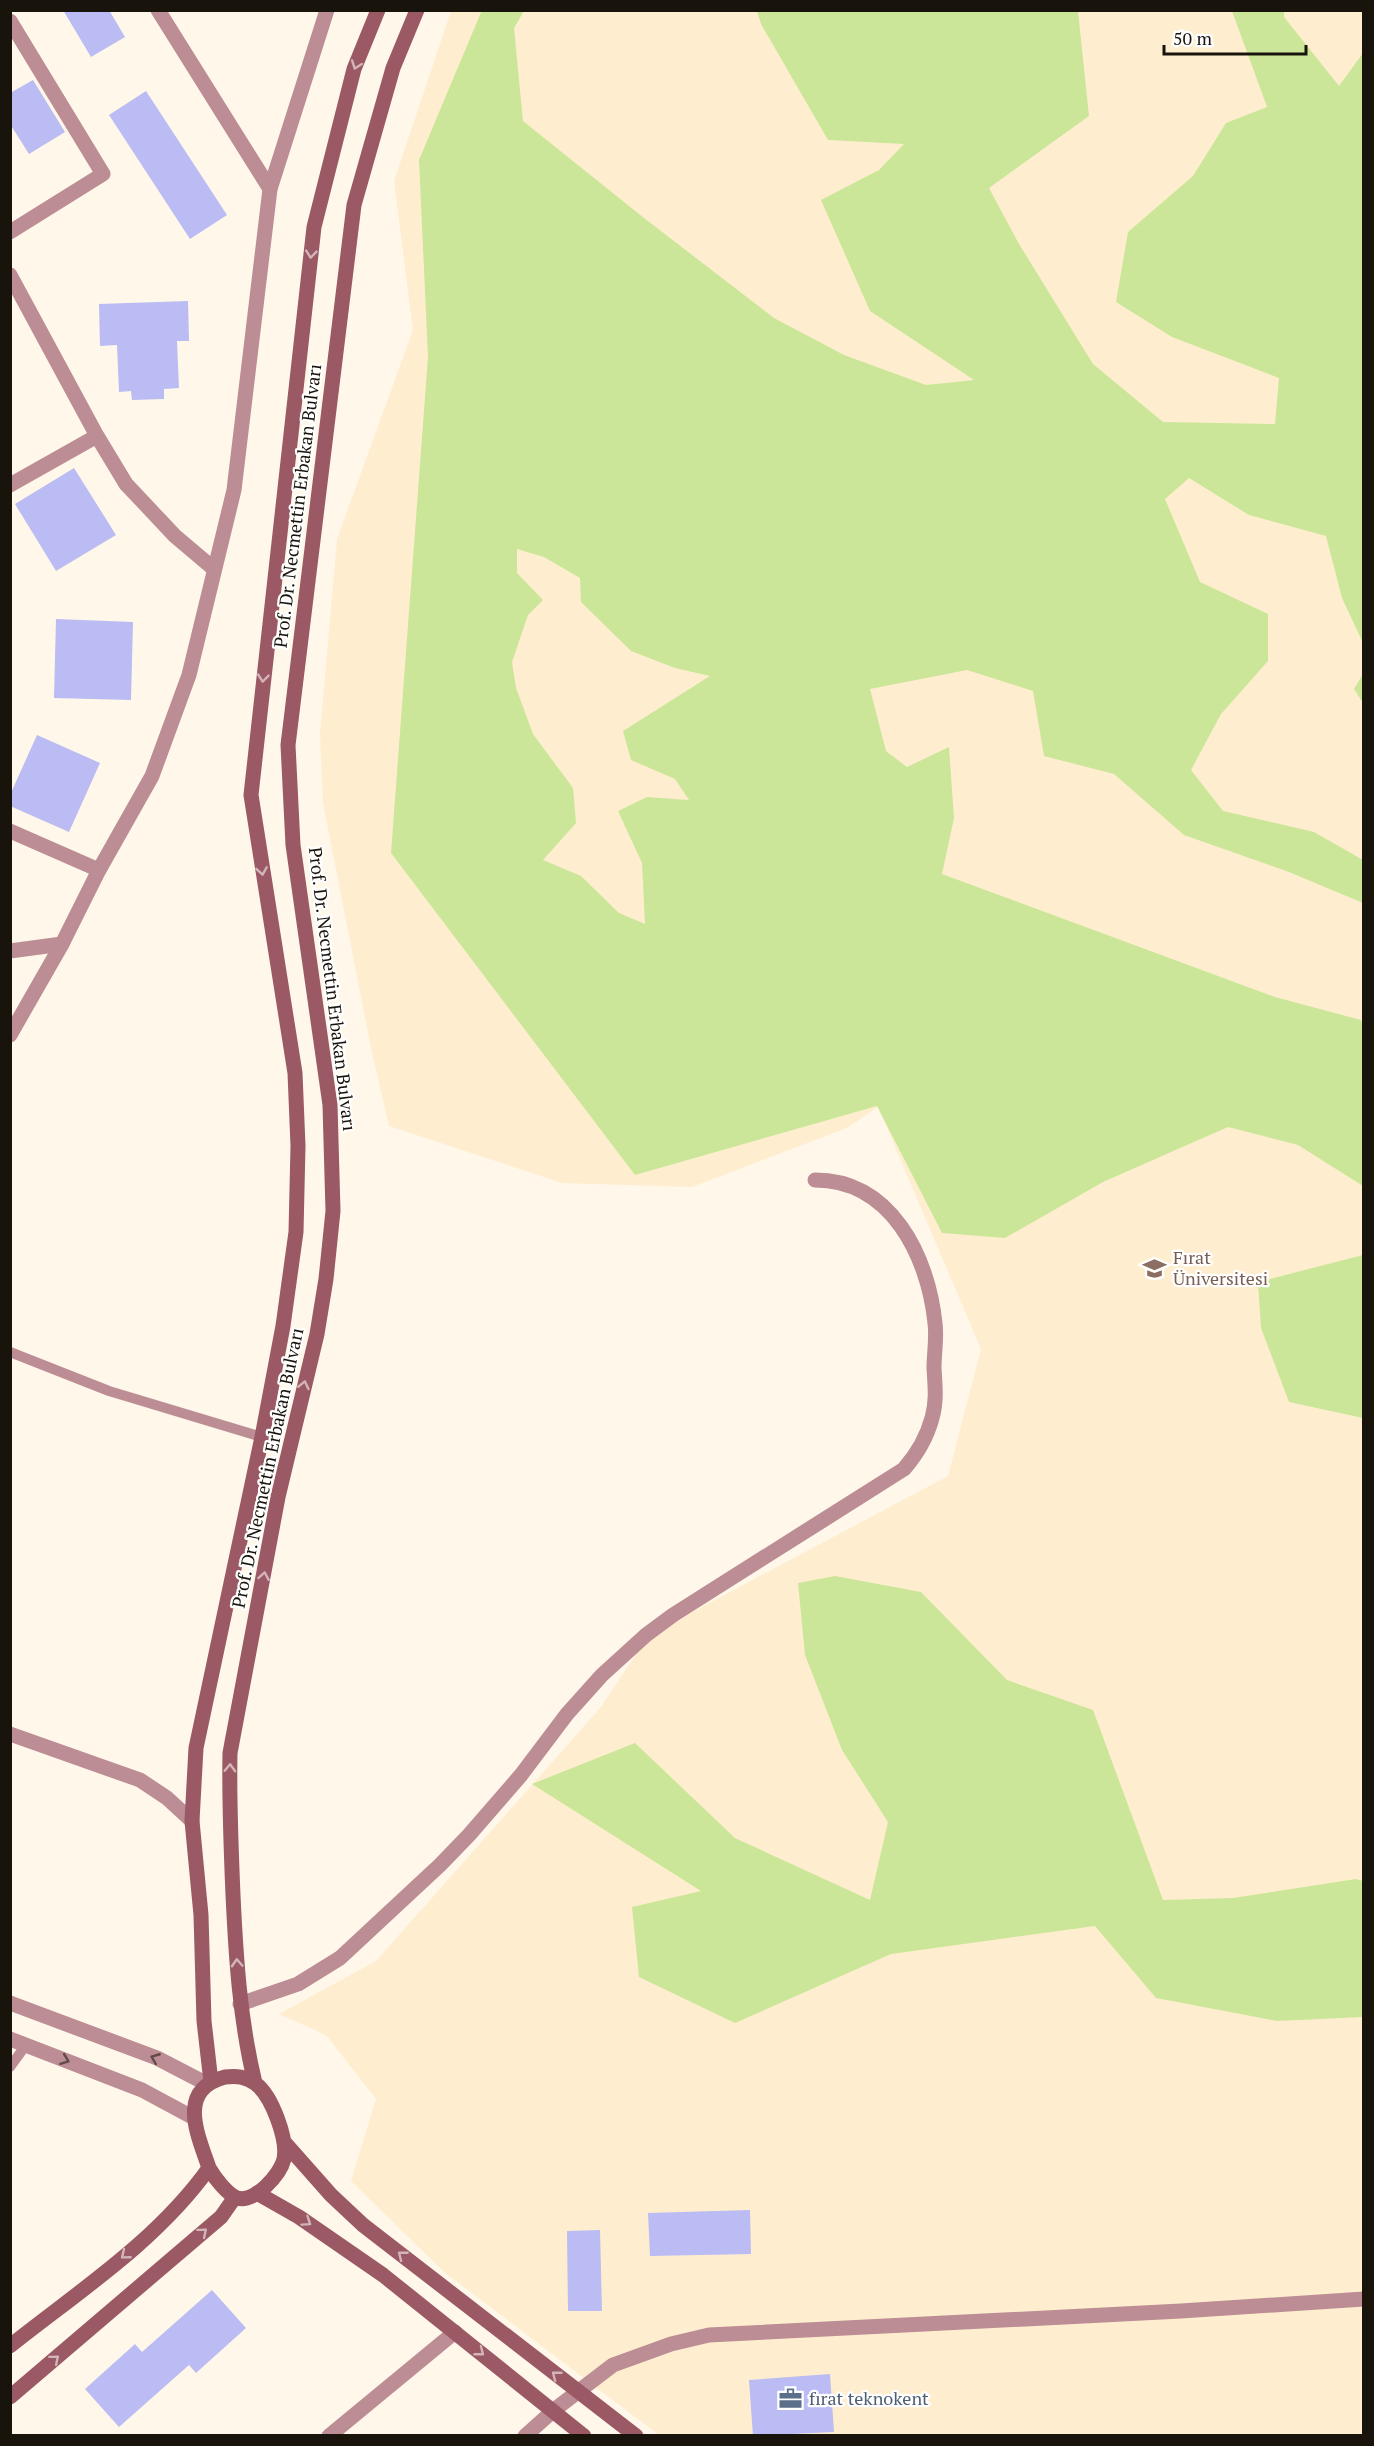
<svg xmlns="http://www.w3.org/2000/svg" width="1374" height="2446" viewBox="0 0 1374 2446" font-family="'PT Serif',serif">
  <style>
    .built { fill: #feeecf }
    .green { fill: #cbe698; fill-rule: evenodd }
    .building { fill: #babcf3 }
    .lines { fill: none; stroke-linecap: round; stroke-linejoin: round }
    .service { stroke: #bc8d94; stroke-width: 10 }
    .minor { stroke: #bc8d94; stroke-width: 15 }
    .tertiary { stroke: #bc8d94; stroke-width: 15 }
    .secondary { stroke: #9a5964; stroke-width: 15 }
    .oneway { stroke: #d2b4b9 }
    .oneway2 { stroke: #624a49 }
    .labels { text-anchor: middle; stroke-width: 4.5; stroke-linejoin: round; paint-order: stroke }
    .street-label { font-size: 18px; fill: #18140c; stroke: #fff }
    .education-label { font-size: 18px; fill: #785e54; stroke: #fff; text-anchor: start }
    .service-label { font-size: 18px; fill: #4e5e75; stroke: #fff; text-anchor: start }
  </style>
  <rect width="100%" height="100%" fill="#fff7e9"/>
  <path class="built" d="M451 11H1363V2435H659L444 2272 351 2181 376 2099 326 2035 279 2014 376 1961 601 1707 649 1635 948 1476 981 1349 878 1107 847 1128 692 1187 562 1183 389 1126 372 1053 323 803 320 734 337 539 413 330 394 181Z"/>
  <path class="green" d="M482 10 524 11 514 28 523 121 644 218 774 318 844 355 926 385 974 380 870 311 821 200 879 170 904 144 828 140 761 24 757 11H1078L1089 116 989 188 1019 244 1093 364 1163 422 1275 424 1279 378 1172 337 1116 302 1128 232 1193 176 1226 123 1267 107 1232 11H1284V17L1339 86 1363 53V643L1342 598 1326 536 1249 515 1189 478 1165 499 1200 582 1268 614V661L1221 714 1191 770 1223 811 1314 832 1363 860V903L1289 872 1184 835 1114 774 1044 756 1033 691 967 670 870 689 886 751 907 767 949 747 954 818 942 874 1275 997 1361 1020 1364 1030 1363 1186 1298 1145 1228 1127 1103 1182 1005 1238 942 1233 877 1106 635 1175 391 853 428 357 419 160ZM517 549 544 557 580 578 581 602 631 651 675 668 710 676 623 731 631 760 675 779 689 800 647 797 618 811 642 863 645 924 619 913 581 876 543 860 576 823 573 788 533 734 516 688 512 662 528 615 543 600 517 573Z
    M1363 674V703L1354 689Z
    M1363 1255V1418L1289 1402 1261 1328 1258 1282Z
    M835 1576 921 1592 1007 1680 1093 1710 1163 1900 1233 1898 1356 1879 1363 1881V2017L1277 2021 1156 1998 1095 1926 891 1954 735 2023 639 1977 632 1907 701 1891 532 1784 635 1743 735 1838 870 1900 888 1822 842 1750 805 1655 798 1583Z"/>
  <path class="building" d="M63 10H109L125 37 91 57Z
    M33 80 65 132 29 154 10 124V93Z
    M146 91 227 215 190 239 109 115Z
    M188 301 189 341H177L179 388 164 389V399L132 400 131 391 119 392 117 345 100 346 99 304Z
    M74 468 116 535 56 571 15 504Z
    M56 619 133 622 131 700 54 698Z
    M37 735 100 763 69 832 10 806V795Z
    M750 2210 751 2254 650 2256 648 2213Z
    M600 2230 602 2311H568L567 2231Z
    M212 2290 246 2328 196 2373 189 2365 119 2427 85 2389 135 2344 142 2352Z
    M830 2374 834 2432 753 2436 749 2380Z"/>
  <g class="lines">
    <path class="service" d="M10 1352 109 1391 262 1437
      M10 2067 26 2045"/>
    <path class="minor" d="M158 10 270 189
      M10 21 103 174 10 232
      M10 275 97 436 126 484 175 536 214 569
      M10 485 97 436
      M10 831 99 870
      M10 951 62 944
      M10 1734 140 1780 167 1798 192 1821
      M240 2004 298 1984 340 1958 440 1865 469 1835 521 1775 567 1714 602 1675 646 1635 673 1615 904 1469C917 1454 927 1437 932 1418 937 1401 935 1385 934 1368 934 1353 937 1338 935 1323 928 1256 891 1180 815 1180
      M329 2436 455 2332
      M525 2436 554 2410 613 2365 671 2344 709 2335 1181 2311 1364 2299"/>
    <path class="tertiary" d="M10 1035 62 944 99 870 152 776 189 675 234 490 270 189 327 10
      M10 2003 157 2058 207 2084
      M10 2039 142 2090 194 2118"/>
    <path class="secondary" d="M225 2077C236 2076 246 2076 256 2084 272 2096 288 2140 284 2159 280 2175 255 2203 237 2198 227 2194 214 2177 209 2168 198 2135 176 2090 225 2077Z
      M211 2082 204 2021 201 1915 192 1821 196 1748 262 1437 283 1326 296 1232 298 1146 295 1073 251 795 314 227 354 69 378 10
      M255 2083C240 2021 236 1959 233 1895 231 1848 229 1800 230 1753L278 1497 317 1334 326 1279 333 1211 330 1105 293 845 288 745 354 205 393 68 417 10
      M285 2143 331 2195 363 2225 636 2436
      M257 2193 299 2217 383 2275 584 2436
      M10 2346C79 2291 157 2241 209 2168
      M10 2397 221 2217 235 2197"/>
  </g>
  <defs><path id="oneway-chevron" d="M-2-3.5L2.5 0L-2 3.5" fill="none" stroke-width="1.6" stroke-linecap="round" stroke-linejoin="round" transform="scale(1.5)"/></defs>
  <g class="oneway">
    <use href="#oneway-chevron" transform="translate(356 65) rotate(110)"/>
    <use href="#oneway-chevron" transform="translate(311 254) rotate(96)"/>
    <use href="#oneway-chevron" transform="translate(263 678) rotate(96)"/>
    <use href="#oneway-chevron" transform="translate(262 871) rotate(81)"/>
    <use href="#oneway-chevron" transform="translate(304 1385) rotate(-77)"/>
    <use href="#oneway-chevron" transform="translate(264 1576) rotate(-80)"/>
    <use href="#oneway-chevron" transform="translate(230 1768) rotate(-88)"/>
    <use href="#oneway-chevron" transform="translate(237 1963) rotate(-93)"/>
    <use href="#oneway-chevron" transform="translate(307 2222) rotate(34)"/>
    <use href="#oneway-chevron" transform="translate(203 2232) rotate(-40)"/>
    <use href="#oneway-chevron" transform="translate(125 2255) rotate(141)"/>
    <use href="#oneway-chevron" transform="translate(402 2255) rotate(-142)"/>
    <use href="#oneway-chevron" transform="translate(480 2352) rotate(38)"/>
    <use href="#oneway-chevron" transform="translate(55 2359) rotate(-40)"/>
    <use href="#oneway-chevron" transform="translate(556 2375) rotate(-142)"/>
  </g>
  <g class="oneway2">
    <use href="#oneway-chevron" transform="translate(155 2058) rotate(-158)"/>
    <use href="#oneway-chevron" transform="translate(65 2060) rotate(21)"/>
  </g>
  <defs>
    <symbol id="university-bare" viewBox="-9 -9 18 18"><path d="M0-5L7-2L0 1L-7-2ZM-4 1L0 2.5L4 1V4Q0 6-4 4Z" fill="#8d6e63" stroke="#fff" stroke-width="2.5" paint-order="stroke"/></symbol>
    <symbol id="office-bare" viewBox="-9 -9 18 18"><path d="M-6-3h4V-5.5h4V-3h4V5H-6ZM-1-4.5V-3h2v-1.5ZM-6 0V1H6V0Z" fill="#5c6f8a" stroke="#fff" stroke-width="2.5" paint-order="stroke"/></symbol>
  </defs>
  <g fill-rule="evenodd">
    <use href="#university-bare" x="1138" y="1252" width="33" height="33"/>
    <use href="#office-bare" x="774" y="2382" width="33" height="33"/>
  </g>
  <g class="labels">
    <g class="street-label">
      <text transform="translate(298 506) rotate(-83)" y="6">Prof. Dr. Necmettin Erbakan Bulvarı</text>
      <text transform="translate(332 989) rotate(83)" y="6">Prof. Dr. Necmettin Erbakan Bulvarı</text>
      <text transform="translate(268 1468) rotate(-78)" y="6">Prof. Dr. Necmettin Erbakan Bulvarı</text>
    </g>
    <g class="education-label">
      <text x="1173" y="1264">Fırat<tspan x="1173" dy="21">Üniversitesi</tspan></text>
    </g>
    <g class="service-label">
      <text x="809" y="2405">fırat teknokent</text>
    </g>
  </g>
  <rect width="1374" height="2446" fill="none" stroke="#18140c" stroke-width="24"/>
  <path d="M1164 45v9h142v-9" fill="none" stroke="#18140c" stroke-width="3"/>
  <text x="1173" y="45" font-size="18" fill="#18140c" stroke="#ffffff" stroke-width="4.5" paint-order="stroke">50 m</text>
</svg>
